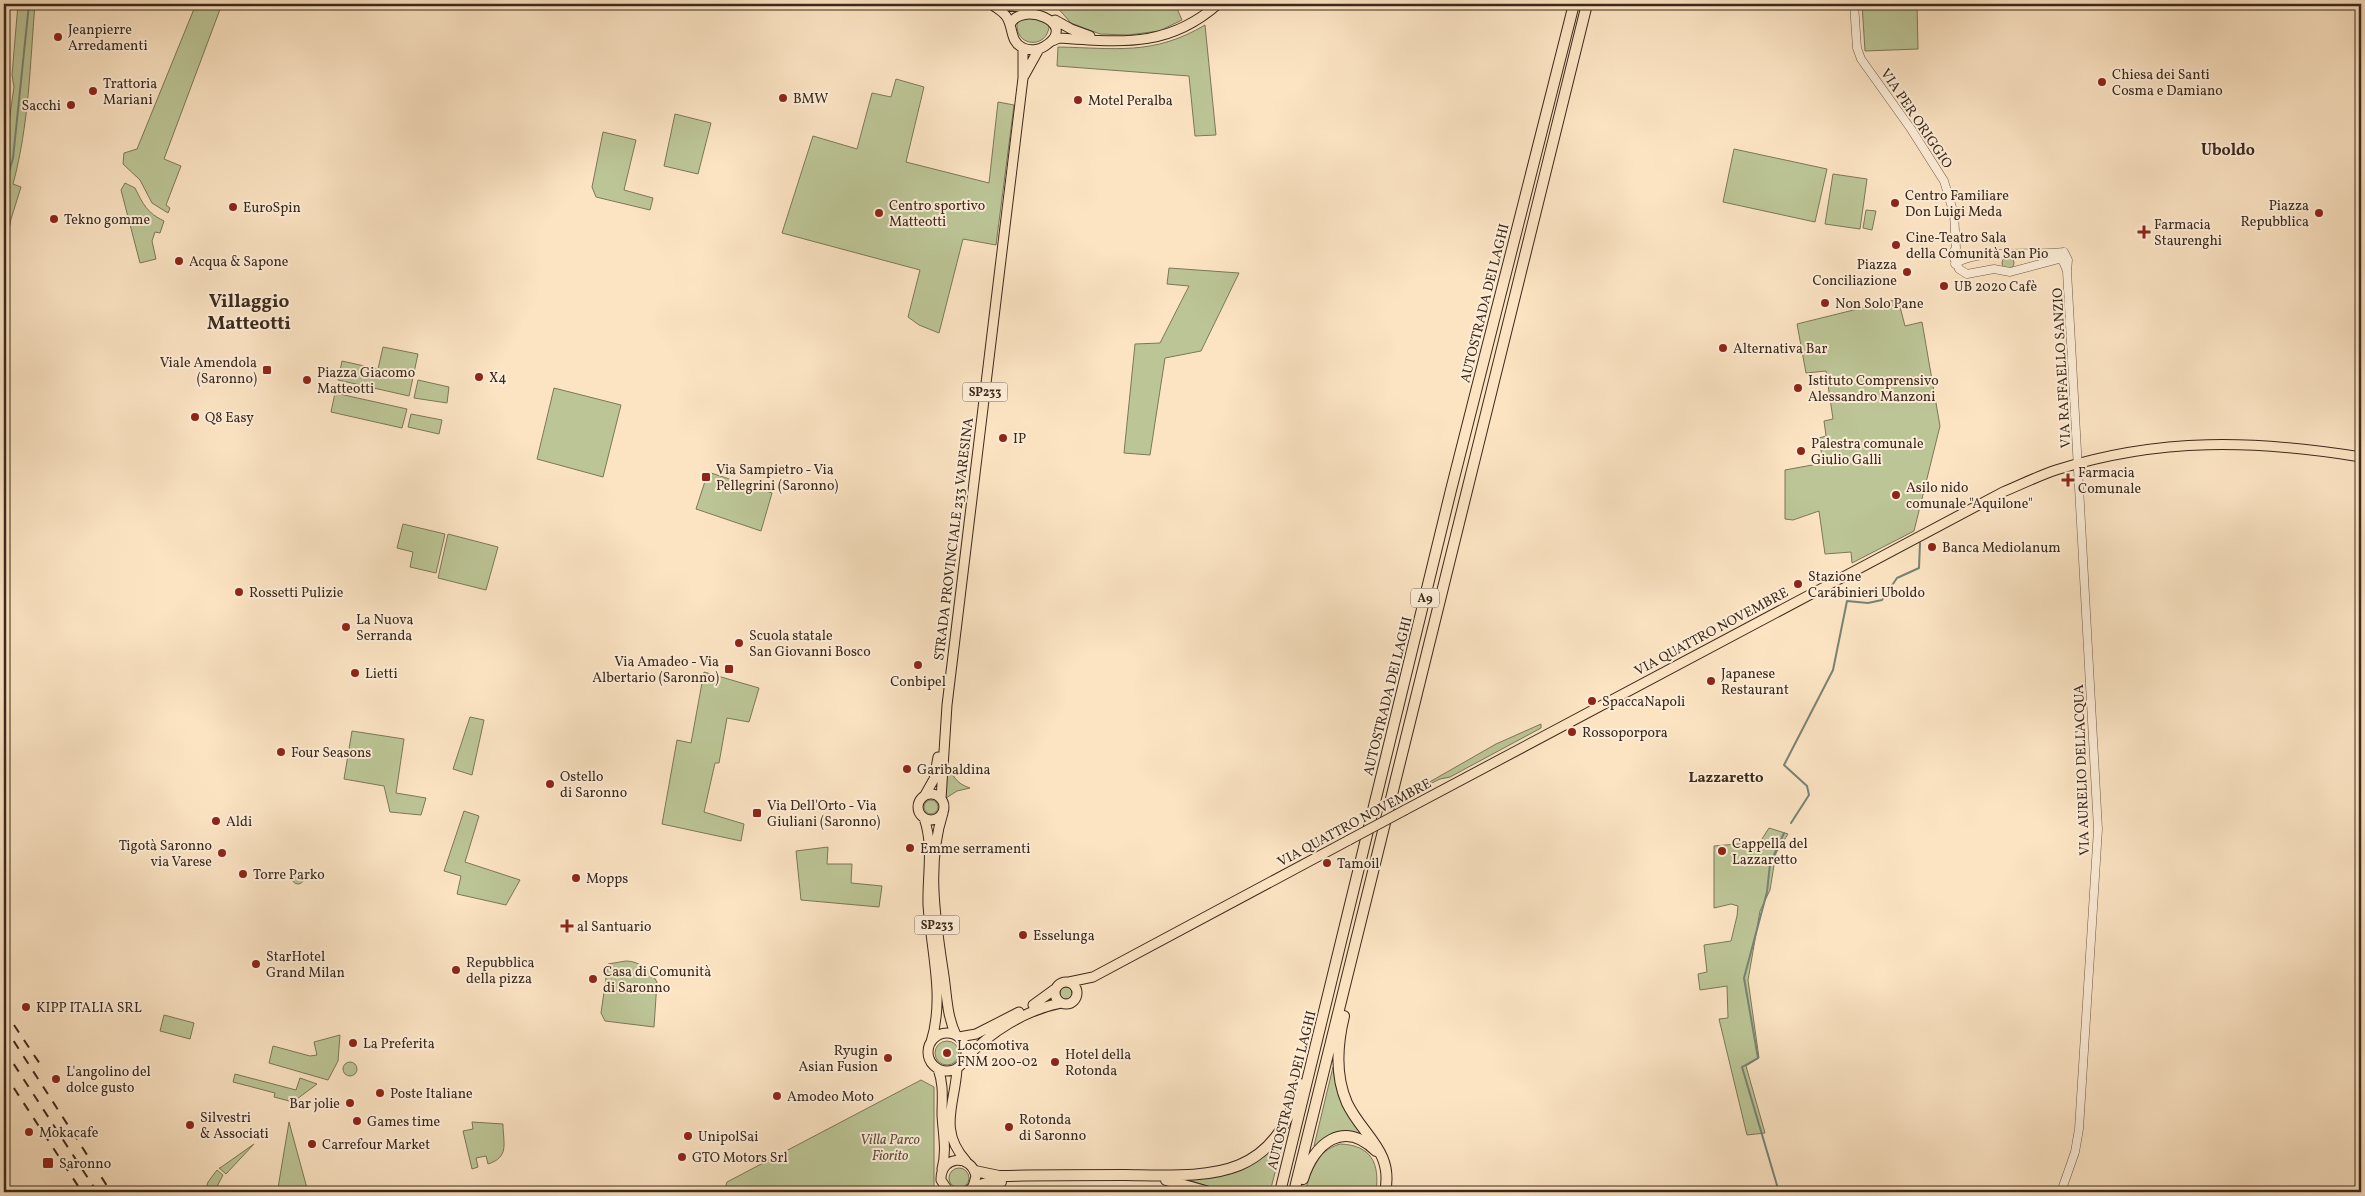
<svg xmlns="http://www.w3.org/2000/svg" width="2365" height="1196" viewBox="0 0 2365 1196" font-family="Vollkorn,serif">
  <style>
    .green { fill: #bcc596; stroke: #7c7758 }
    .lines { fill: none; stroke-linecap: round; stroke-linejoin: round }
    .stream { stroke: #778376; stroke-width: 2 }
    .minor-casing { stroke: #6c5845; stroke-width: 9 }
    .major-casing { stroke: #3c291b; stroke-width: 11 }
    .highway-casing { stroke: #3c291b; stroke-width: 12 }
    .minor { stroke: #fdedd8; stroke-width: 8 }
    .major { stroke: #fce4c3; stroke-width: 9 }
    .highway { stroke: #fce4c3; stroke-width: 10 }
    .rail { stroke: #3c291b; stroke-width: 2; stroke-dasharray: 9 9; stroke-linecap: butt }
    .major-bridge-casing { stroke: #3c291b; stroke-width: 11; stroke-linecap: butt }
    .major-bridge { stroke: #fce4c3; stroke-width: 9 }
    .poi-dot { fill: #8f2418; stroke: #fdedd8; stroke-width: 2 }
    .labels { text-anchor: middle; stroke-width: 4; stroke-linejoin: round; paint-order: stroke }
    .shield { fill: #fdedd8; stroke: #766454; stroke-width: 1 }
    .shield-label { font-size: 12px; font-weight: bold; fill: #3c291b }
    .poi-label { font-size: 14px; fill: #3c291b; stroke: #fdedd8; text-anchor: start }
    .street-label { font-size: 14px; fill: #3c291b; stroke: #fdedd8 }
    .park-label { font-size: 14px; font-style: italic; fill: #5c503a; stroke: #fdedd8 }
    .neighbourhood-label { font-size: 15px; font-weight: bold; fill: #3c291b; stroke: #fdedd8 }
    .quarter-label { font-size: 16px; font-weight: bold; fill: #3c291b; stroke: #fdedd8 }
    .district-label { font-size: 19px; font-weight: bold; fill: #3c291b; stroke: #fdedd8 }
  </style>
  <rect width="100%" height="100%" fill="#fce4c3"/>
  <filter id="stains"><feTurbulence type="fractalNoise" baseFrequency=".004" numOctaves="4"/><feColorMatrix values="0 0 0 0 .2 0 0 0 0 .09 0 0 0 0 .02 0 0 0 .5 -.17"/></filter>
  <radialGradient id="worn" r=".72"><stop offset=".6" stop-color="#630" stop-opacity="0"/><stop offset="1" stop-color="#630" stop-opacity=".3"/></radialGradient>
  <path class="green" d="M18 4H35C30 64 29 125 13 184L21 187 11 219 4 256V156L14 87 12 75Z
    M196 4H222L164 159 181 166 166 205 170 208 168 213 152 203 140 180 123 164 124 153 137 149Z
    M1057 4H1175L1182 20 1159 31 1128 35 1100 34 1071 23 1056 6Z
    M1862 4H1917L1918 49 1865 51Z
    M1024 13 1049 24C1050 48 1016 49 1017 24Z
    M1205 25 1216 135 1195 136 1189 76 1057 66 1058 47C1115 48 1153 56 1205 25Z
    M896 79 924 87 906 162 989 183 998 102 1014 105 996 245 963 239 939 333 919 325 908 317 920 270 782 233 813 136 857 149 872 93 891 97Z
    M675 114 711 123 698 174 664 166Z
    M603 132 636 140 624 190 653 198 650 210 596 197 592 187Z
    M1734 149 1827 169 1815 222 1723 202Z
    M1833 174 1867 179 1860 229 1825 224Z
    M125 183 135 188C143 204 147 213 164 221L160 233 155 232 152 241 156 259 140 263 121 190Z
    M1866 210 1876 211 1872 230 1863 228Z
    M2002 263a6 6 0 1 1 12 0a6 6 0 1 1-12 0Z
    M1169 268 1239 273 1201 351 1165 358 1150 455 1124 453 1135 344 1160 343 1189 286 1167 284Z
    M1898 299 1905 326 1922 322 1940 426 1914 531 1852 563 1851 552 1825 554 1819 511 1793 520 1785 519V470L1823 463 1819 438 1826 436 1824 421 1833 419 1826 371 1806 373 1797 324Z
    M383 347 418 354 409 396 338 380 342 361 378 369Z
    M418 380 449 387 447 403 414 398Z
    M554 388 621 405 603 477 537 459Z
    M335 393 407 409 402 428 331 412Z
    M411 414 442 420 439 434 408 427Z
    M708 472 772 493 761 531 696 509Z
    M403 524 445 534 436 573 410 567 413 552 397 548Z
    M448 534 498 547 486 590 438 578Z
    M704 672 759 688 749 722 727 718 719 763H715L704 812 744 824 741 841 662 824 677 740 691 743Z
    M470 717 484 720 472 775 453 769Z
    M1541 724V728L1450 777 1440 779 1405 796 1496 744Z
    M352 731 404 739 396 793 426 798 421 815 390 812 384 786 344 779Z
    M947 761C951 774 956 784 970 788L957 791 946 798 944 792Z
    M924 807a7 7 0 1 1 14 0a7 7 0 1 1-14 0Z
    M464 811 479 816 465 862 520 880 506 905 457 894 461 876 444 871Z
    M1769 828 1788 834 1776 853 1770 890 1760 911 1748 980 1759 1058 1746 1066 1765 1133 1747 1135 1719 1019 1728 1018 1727 986 1700 990 1698 974 1707 972 1704 945 1731 941 1737 916 1738 906 1731 904 1714 908V846L1760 842Z
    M828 847 827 864H852L851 883 882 886 879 907 801 900 796 851Z
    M292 878a6 6 0 1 1 12 0a6 6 0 1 1-12 0Z
    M626 961C639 961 650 970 657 982L654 1027 605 1021 601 1013 608 964Z
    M1060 993a6 6 0 1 1 12 0a6 6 0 1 1-12 0Z
    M164 1015 194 1023 190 1039 160 1031Z
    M340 1035 338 1061 328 1080 269 1063 273 1046 310 1056 317 1055 314 1042Z
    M935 1053a12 12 0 1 1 24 0a12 12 0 1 1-24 0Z
    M343 1069a7 7 0 1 1 14 0a7 7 0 1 1-14 0Z
    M1333 1067 1368 1138 1362 1137 1315 1147 1314 1146Z
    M235 1074 296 1090 300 1078 317 1084 293 1102 274 1097 275 1093 233 1082Z
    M921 1080 934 1087V1192H724L727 1182Z
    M289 1122 308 1192H282L278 1188Z
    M472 1122 503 1124C503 1143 510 1157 488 1164L486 1156 476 1158 478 1167 472 1169 463 1131 473 1129Z
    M1286 1130 1270 1192H1225L1189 1180 1219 1176 1237 1171Z
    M254 1144 226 1174 219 1168H220Z
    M1340 1144C1371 1145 1380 1163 1376 1192H1305C1311 1170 1316 1151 1340 1144Z
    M949 1178a10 10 0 1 1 20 0a10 10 0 1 1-20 0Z
    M217 1170 223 1175 214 1192H205L208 1182Z"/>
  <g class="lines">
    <path class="stream" d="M4 190 13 158 29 4
      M1791 823 1809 795 1807 786 1784 765 1833 670 1847 601 1868 603 1882 600 1897 578 1919 568 1920 543
      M1779 1192 1742 1067 1758 1058 1744 978 1767 892 1770 864 1784 833"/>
    <defs>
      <path id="minor" d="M1854 4 1857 48 1861 59 1911 129 1944 181 1954 214 1956 248 1952 254 1959 269 1967 274 1994 269 2010 272 2059 259 2063 261 2067 271
        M1955 264C1975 248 2036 256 2064 252
        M2061 1192 2075 1152 2079 1129 2098 829 2067 271 2068 260 2064 252"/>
      <path id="major" d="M987 4 1021 7
        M994 6C998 9 1003 12 1006 16 1014 27 1009 41 1023 48 1030 51 1039 50 1045 46 1081 23 1020 0 1010 25
        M1055 20 1071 29 1090 36
        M1052 41 1059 38C1122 42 1168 48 1218 4
        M1024 76 1039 49
        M918 807a13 13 0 1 1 26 0a13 13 0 1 1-26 0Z
        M925 795 934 779 938 757
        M941 799 947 705 1023 78V48
        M1405 810 2003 492C2020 485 2038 476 2056 470 2160 437 2255 440 2361 457
        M943 813C926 865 936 923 944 976 947 997 947 1016 956 1035
        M924 818C934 846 927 876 928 905 931 951 945 997 931 1042
        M1055 993a11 11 0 1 1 22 0a11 11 0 1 1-22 0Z
        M1069 982 1093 977 1349 840
        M1033 1005 1055 989
        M928 1052a19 19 0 1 1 38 0a19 19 0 1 1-38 0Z
        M959 1037 976 1034 1019 1012
        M966 1058C991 1032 1025 1010 1061 1003
        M938 1069C944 1085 942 1099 942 1115 943 1134 947 1151 942 1169
        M957 1069C955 1104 938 1130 966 1161
        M949 1192 941 1180C940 1156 971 1153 976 1176L973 1187 967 1192"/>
      <path id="highway" d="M1344 1016C1337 1045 1335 1076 1347 1103 1362 1135 1394 1151 1385 1192
        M975 1171 999 1176C1041 1175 1083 1175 1125 1175 1210 1176 1273 1183 1300 1084
        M1303 1179C1314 1143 1344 1119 1376 1151
        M1166 1180 1209 1192
        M973 1187 990 1182H1001
        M1280 1192 1451 490 1574 4
        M1294 1192C1393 796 1487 399 1587 4"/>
    </defs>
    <use href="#minor" class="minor-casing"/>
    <use href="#major" class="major-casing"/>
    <use href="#highway" class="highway-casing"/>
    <use href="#minor" class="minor"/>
    <use href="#major" class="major"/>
    <use href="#highway" class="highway"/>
    <path class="rail" d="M4 1010 42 1067
      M4 1026 111 1192
      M4 1049 97 1192
      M4 1073 82 1192"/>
    <defs>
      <path id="major-bridge" d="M1349 840 1405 810"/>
    </defs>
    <use href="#major-bridge" class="major-bridge-casing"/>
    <use href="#major-bridge" class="major-bridge"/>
  </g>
  <g class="poi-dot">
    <circle cx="58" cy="37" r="5"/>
    <circle cx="2102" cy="82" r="5"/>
    <circle cx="93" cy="91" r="5"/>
    <circle cx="783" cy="98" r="5"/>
    <circle cx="1078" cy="100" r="5"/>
    <circle cx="71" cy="105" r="5"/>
    <circle cx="1895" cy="203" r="5"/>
    <circle cx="233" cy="207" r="5"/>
    <circle cx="879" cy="213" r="5"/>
    <circle cx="2319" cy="213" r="5"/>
    <circle cx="54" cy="219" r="5"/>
    <path d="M2141.5 224.5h5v5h5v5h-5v5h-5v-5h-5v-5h5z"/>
    <circle cx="1896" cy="245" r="5"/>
    <circle cx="179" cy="261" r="5"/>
    <circle cx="1907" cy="272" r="5"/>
    <circle cx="1944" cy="286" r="5"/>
    <circle cx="1825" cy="303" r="5"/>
    <circle cx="1723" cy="348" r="5"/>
    <rect x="262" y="365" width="10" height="10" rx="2.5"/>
    <circle cx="479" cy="377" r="5"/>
    <circle cx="307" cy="380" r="5"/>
    <circle cx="1798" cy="388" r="5"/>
    <circle cx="195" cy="417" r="5"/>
    <circle cx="1003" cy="438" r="5"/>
    <circle cx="1801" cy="451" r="5"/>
    <rect x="701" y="472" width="10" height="10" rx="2.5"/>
    <path d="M2065.5 472.5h5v5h5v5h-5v5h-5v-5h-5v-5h5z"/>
    <circle cx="1896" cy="495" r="5"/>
    <circle cx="1932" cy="547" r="5"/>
    <circle cx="1798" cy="584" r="5"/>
    <circle cx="239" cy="592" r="5"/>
    <circle cx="346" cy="627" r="5"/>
    <circle cx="739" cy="643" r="5"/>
    <circle cx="918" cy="665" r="5"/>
    <rect x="724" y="664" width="10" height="10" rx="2.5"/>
    <circle cx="355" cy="673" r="5"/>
    <circle cx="1711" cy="681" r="5"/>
    <circle cx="1592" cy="701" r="5"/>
    <circle cx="1572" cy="732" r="5"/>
    <circle cx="281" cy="752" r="5"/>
    <circle cx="907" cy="769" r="5"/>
    <circle cx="550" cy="784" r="5"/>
    <rect x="752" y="808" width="10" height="10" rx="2.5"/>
    <circle cx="216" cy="821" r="5"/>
    <circle cx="910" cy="848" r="5"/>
    <circle cx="1722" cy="851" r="5"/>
    <circle cx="222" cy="853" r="5"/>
    <circle cx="1327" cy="863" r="5"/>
    <circle cx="243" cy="874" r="5"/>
    <circle cx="576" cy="878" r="5"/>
    <path d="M564.5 918.5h5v5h5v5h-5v5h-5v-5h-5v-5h5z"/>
    <circle cx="1023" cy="935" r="5"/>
    <circle cx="256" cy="964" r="5"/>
    <circle cx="456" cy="970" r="5"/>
    <circle cx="593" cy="979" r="5"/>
    <circle cx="26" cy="1007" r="5"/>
    <circle cx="353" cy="1043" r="5"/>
    <circle cx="947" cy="1053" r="5"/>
    <circle cx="888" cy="1058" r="5"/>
    <circle cx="1055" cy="1062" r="5"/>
    <circle cx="56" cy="1079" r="5"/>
    <circle cx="380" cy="1093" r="5"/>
    <circle cx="777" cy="1096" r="5"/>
    <circle cx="350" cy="1103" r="5"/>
    <circle cx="357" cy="1121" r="5"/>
    <circle cx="190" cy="1125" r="5"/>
    <circle cx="1009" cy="1127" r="5"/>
    <circle cx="29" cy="1132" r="5"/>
    <circle cx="688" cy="1136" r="5"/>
    <circle cx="312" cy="1144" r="5"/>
    <circle cx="682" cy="1157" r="5"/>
    <rect x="42" y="1157" width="12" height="12" rx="2.5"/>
  </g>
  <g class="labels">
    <g class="shield">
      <rect x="962.5" y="382.5" width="45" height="19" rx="4"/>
      <rect x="1411" y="588.5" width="28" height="19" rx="4"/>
      <rect x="914.5" y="915.5" width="45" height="19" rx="4"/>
    </g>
    <g class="shield-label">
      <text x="985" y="396">SP233</text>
      <text x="1425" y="602">A9</text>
      <text x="937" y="929">SP233</text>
    </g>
    <g class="poi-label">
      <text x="68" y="34">Jeanpierre<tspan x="68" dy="16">Arredamenti</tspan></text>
      <text x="2112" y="79">Chiesa dei Santi<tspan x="2112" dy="16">Cosma e Damiano</tspan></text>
      <text x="103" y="88">Trattoria<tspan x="103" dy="16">Mariani</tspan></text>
      <text x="793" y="103">BMW</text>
      <text x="1088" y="105">Motel Peralba</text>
      <text x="61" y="110" text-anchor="end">Sacchi</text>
      <text x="1905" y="200">Centro Familiare<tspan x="1905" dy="16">Don Luigi Meda</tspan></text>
      <text x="889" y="210">Centro sportivo<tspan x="889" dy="16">Matteotti</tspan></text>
      <text x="2309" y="210" text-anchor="end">Piazza<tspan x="2309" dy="16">Repubblica</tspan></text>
      <text x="243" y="212">EuroSpin</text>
      <text x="64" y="224">Tekno gomme</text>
      <text x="2154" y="229">Farmacia<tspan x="2154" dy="16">Staurenghi</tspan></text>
      <text x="1906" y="242">Cine-Teatro Sala<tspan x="1906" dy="16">della Comunità San Pio</tspan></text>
      <text x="189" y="266">Acqua &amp; Sapone</text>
      <text x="1897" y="269" text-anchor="end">Piazza<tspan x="1897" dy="16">Conciliazione</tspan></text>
      <text x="1954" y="291">UB 2020 Cafè</text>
      <text x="1835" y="308">Non Solo Pane</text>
      <text x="1733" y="353">Alternativa Bar</text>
      <text x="257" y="367" text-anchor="end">Viale Amendola<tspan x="257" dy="16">(Saronno)</tspan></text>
      <text x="317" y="377">Piazza Giacomo<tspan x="317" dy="16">Matteotti</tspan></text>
      <text x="489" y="382">X4</text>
      <text x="1808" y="385">Istituto Comprensivo<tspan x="1808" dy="16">Alessandro Manzoni</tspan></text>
      <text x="205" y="422">Q8 Easy</text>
      <text x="1013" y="443">IP</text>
      <text x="1811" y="448">Palestra comunale<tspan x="1811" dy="16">Giulio Galli</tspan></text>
      <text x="716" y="474">Via Sampietro - Via<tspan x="716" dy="16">Pellegrini (Saronno)</tspan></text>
      <text x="2078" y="477">Farmacia<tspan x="2078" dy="16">Comunale</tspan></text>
      <text x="1906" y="492">Asilo nido<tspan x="1906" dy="16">comunale "Aquilone"</tspan></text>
      <text x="1942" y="552">Banca Mediolanum</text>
      <text x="1808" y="581">Stazione<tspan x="1808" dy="16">Carabinieri Uboldo</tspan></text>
      <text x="249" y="597">Rossetti Pulizie</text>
      <text x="356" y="624">La Nuova<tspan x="356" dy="16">Serranda</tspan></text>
      <text x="749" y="640">Scuola statale<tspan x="749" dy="16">San Giovanni Bosco</tspan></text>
      <text x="719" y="666" text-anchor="end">Via Amadeo - Via<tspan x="719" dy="16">Albertario (Saronno)</tspan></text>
      <text x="365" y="678">Lietti</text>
      <text x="1721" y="678">Japanese<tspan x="1721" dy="16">Restaurant</tspan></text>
      <text x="918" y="686" text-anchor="middle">Conbipel</text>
      <text x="1602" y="706">SpaccaNapoli</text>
      <text x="1582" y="737">Rossoporpora</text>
      <text x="291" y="757">Four Seasons</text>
      <text x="917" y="774">Garibaldina</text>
      <text x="560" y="781">Ostello<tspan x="560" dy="16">di Saronno</tspan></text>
      <text x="767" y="810">Via Dell'Orto - Via<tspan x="767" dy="16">Giuliani (Saronno)</tspan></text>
      <text x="226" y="826">Aldi</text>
      <text x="1732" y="848">Cappella del<tspan x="1732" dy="16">Lazzaretto</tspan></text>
      <text x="212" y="850" text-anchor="end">Tigotà Saronno<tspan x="212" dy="16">via Varese</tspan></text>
      <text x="920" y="853">Emme serramenti</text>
      <text x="1337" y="868">Tamoil</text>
      <text x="253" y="879">Torre Parko</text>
      <text x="586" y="883">Mopps</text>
      <text x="577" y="931">al Santuario</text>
      <text x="1033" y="940">Esselunga</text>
      <text x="266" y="961">StarHotel<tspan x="266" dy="16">Grand Milan</tspan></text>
      <text x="466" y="967">Repubblica<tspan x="466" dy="16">della pizza</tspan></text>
      <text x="603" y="976">Casa di Comunità<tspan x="603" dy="16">di Saronno</tspan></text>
      <text x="36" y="1012">KIPP ITALIA SRL</text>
      <text x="363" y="1048">La Preferita</text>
      <text x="957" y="1050">Locomotiva<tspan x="957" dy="16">FNM 200-02</tspan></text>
      <text x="878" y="1055" text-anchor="end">Ryugin<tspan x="878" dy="16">Asian Fusion</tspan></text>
      <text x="1065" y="1059">Hotel della<tspan x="1065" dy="16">Rotonda</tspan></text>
      <text x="66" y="1076">L'angolino del<tspan x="66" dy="16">dolce gusto</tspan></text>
      <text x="390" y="1098">Poste Italiane</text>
      <text x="787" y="1101">Amodeo Moto</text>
      <text x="340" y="1108" text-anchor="end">Bar jolie</text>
      <text x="200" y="1122">Silvestri<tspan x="200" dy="16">&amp; Associati</tspan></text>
      <text x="1019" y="1124">Rotonda<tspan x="1019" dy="16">di Saronno</tspan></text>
      <text x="367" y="1126">Games time</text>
      <text x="39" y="1137">Mokacafe</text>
      <text x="698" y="1141">UnipolSai</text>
      <text x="322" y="1149">Carrefour Market</text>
      <text x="692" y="1162">GTO Motors Srl</text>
      <text x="59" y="1168">Saronno</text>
    </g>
    <g class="street-label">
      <text transform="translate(1917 118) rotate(56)" y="5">VIA PER ORIGGIO</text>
      <text transform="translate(1484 303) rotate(-76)" y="5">AUTOSTRADA DEI LAGHI</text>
      <text transform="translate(2061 368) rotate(-93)" y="5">VIA RAFFAELLO SANZIO</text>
      <text transform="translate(953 539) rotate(-83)" y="5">STRADA PROVINCIALE 233 VARESINA</text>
      <text transform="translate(1711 631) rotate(-28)" y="5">VIA QUATTRO NOVEMBRE</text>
      <text transform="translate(1387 696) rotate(-76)" y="5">AUTOSTRADA DEI LAGHI</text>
      <text transform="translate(2081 770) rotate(-92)" y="5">VIA AURELIO DELL'ACQUA</text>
      <text transform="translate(1354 822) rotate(-28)" y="5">VIA QUATTRO NOVEMBRE</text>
      <text transform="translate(1291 1090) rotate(-76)" y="5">AUTOSTRADA DEI LAGHI</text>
    </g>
    <g class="park-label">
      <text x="890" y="1144">Villa Parco<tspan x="890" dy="16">Fiorito</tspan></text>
    </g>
    <g class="neighbourhood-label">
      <text x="1726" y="782">Lazzaretto</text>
    </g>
    <g class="quarter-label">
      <text x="2228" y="155">Uboldo</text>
    </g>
    <g class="district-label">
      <text x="249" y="307">Villaggio<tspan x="249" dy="22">Matteotti</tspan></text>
    </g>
  </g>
  <rect width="2365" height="1196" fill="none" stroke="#fce4c3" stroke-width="20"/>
  <rect x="5" y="5" width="2355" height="1186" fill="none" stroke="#3c291b" stroke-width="2.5"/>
  <rect x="10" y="10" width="2345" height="1176" fill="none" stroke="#3c291b"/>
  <rect width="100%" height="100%" filter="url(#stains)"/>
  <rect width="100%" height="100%" fill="url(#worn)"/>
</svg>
